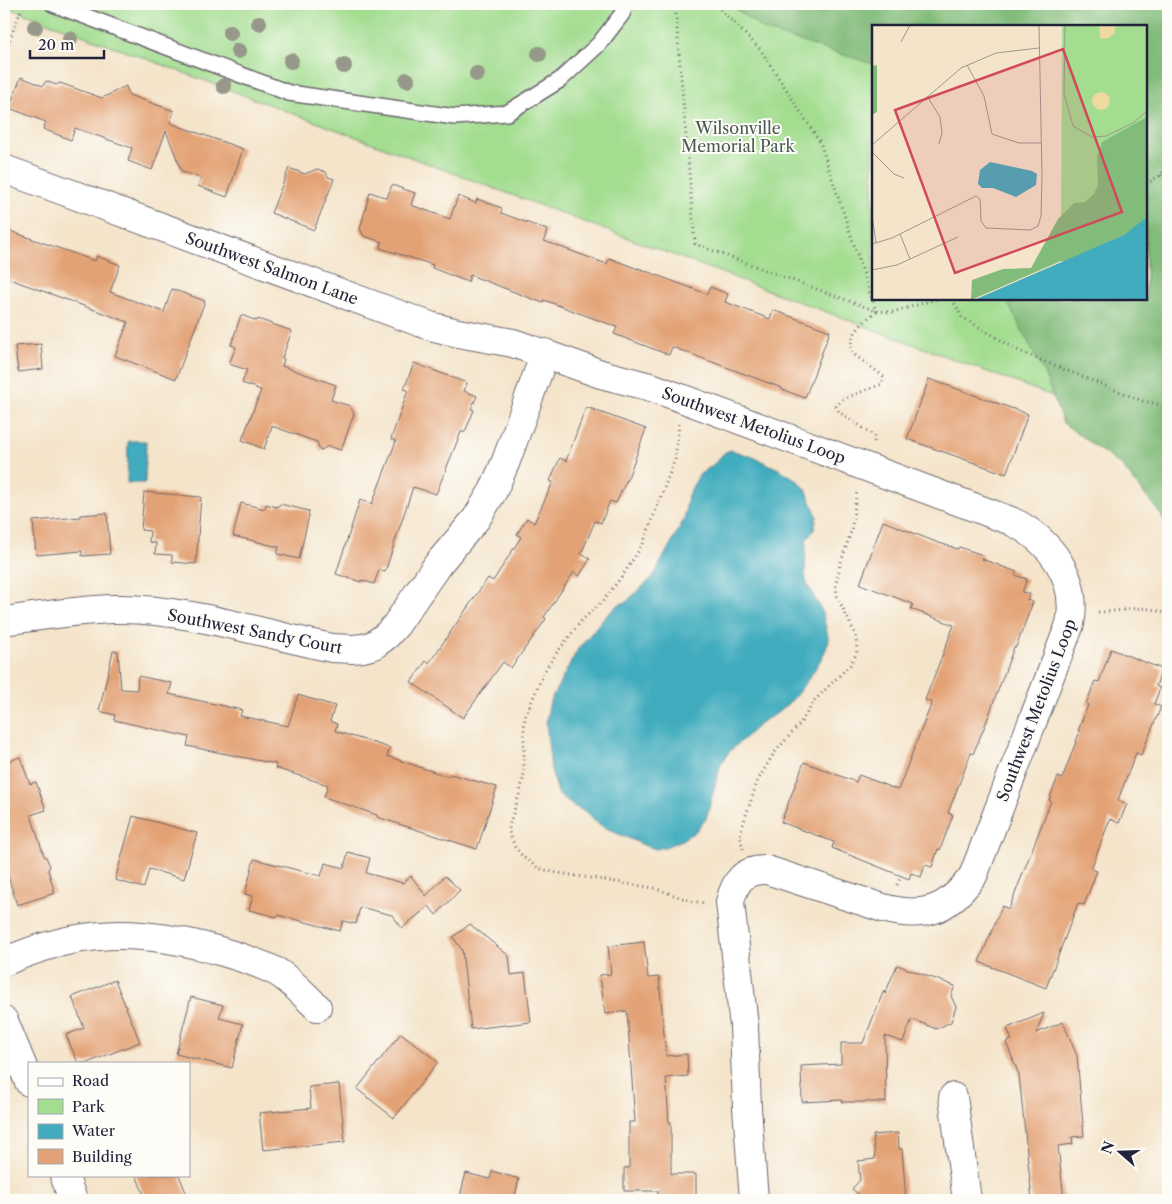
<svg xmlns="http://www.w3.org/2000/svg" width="1172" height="1204" viewBox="0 0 1172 1204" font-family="'Libre Caslon Text',serif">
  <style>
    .green { fill: #a3dd90; stroke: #628066; fill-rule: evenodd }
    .forest { fill: #82bc7a; stroke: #526f5a }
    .water { fill: #40acbe; stroke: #31677c }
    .building { fill: #e3a275 }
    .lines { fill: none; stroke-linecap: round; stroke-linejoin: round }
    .service-casing { stroke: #6c666d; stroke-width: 18 }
    .minor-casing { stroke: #6c666d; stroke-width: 30 }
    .path { stroke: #6c666d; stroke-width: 3; stroke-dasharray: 1 4; stroke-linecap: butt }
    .service { stroke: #fff; stroke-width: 15 }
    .minor { stroke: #fff; stroke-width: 28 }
    .tree { fill: #969889 }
    .labels { text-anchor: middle; stroke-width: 4; stroke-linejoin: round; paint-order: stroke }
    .park-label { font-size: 16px; fill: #495a54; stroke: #fdfcf7 }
    .street-label { font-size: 16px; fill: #22223b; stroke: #fdfcf7 }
    .inset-road { fill: none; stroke: #a09691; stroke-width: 1 }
    .view { fill: #d1495b; fill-opacity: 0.15; stroke: #d1495b; stroke-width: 2.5 }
    .inset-edge { fill: none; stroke: #22223b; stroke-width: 2.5 }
  </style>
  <rect width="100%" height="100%" fill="#fdfcf7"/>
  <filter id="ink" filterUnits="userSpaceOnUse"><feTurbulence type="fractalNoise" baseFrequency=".02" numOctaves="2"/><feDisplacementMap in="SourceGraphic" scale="10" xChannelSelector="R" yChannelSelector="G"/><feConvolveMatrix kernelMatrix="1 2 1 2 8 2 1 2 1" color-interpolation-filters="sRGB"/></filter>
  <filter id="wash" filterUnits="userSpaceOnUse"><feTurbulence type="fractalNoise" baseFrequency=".0096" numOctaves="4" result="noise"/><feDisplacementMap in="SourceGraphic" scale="20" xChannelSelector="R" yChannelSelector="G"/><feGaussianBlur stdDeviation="1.12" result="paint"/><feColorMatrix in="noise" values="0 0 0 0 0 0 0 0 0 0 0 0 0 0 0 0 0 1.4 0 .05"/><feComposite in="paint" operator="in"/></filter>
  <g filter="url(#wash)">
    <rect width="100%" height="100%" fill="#f4e4ca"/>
    <path class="green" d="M4 4H1168V439L4 6ZM873 26H1146V299H873Z"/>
    <path class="forest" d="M729 4H1168V529L1161 515 1122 466 1063 423 1043 371 1006 299H1146V26H873V64L764 30Z"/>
    <path class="water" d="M128 441H146L145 483H127Z
      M730 450 751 456 781 470 797 480 806 489 817 516 814 530 806 540 805 576 807 584 822 611 829 641 823 656 810 677 793 699 776 714 763 721 729 752 721 763 706 819 695 832 680 841 665 847 656 849 646 846 614 832 599 824 585 811 573 806 559 795 551 770 546 721 550 701 578 649 606 616 618 605 626 602 653 577 684 519 688 495 699 475 714 464 724 453Z"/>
    <g id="blocks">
      <path class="building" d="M21 77 43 86 46 81 56 85 60 83 102 98 126 86 129 95 174 111 170 123 243 149 227 197 198 186 201 178 182 172 166 131 152 170 128 161 132 148 75 128 71 140 43 129 46 122 9 108Z
        M289 168 305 174 317 169 326 172 328 177 334 179 314 230 271 213Z
        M392 185 415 193 411 205 450 219 458 196 476 203 477 199 502 208 501 213 547 230 544 241 607 264 609 258 638 269V268L707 294 710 287 728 294 725 302 770 319 773 310 830 331 805 398 781 389 782 388 672 347 669 355 614 334 617 327 544 300 543 303 470 275 468 282 432 268 433 265 380 248 382 242 364 236 360 229 370 192 387 198Z
        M10 231 95 261 97 256 120 265 110 292 164 312 172 289 205 301 176 379 115 356 128 322 4 277V247Z
        M241 315 257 321 258 319 292 331 282 358 284 359 282 366 336 385 331 400 350 406 354 414 341 450 328 446 320 451 317 442 272 426 264 449 242 440 261 390 242 383 247 370 229 364 236 347 231 345Z
        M41 344 43 369 18 372 15 346Z
        M414 363 467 383 464 391 477 396 471 409 474 410 465 432H461L436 494 413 487 385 572 379 570 374 584 361 580V582L336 574 360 500 372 504 396 441 391 439 408 390 404 389Z
        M929 379 1028 414 1006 474 907 439Z
        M586 407 646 429 629 475 616 503 610 501 601 523 595 521 581 554 590 559 579 576 574 572 544 617 546 619 511 668 503 662 463 718 411 682 426 661 429 663 488 578 493 581 521 537 517 534 527 518 534 523 553 482 550 481 560 458 566 461Z
        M144 492 201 497 196 564 172 562V555L155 554 156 543 149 542 150 531 141 530Z
        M241 503 265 509 266 504 277 507 280 504 309 511 308 514 309 515 299 559 277 554 279 547 233 536Z
        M107 513 110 554 82 556V551L36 555 33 521 80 517V515Z
        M883 521 936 542 958 549 959 547 983 555 982 559 1017 572 1015 575 1027 579 1022 592 1030 594 1027 600 1033 602 1016 647H1014L986 723 973 754 971 753 948 813 953 815 940 850 938 849 932 867 925 865 921 877 911 873 909 879 832 848 834 842 781 822 804 762 856 782 859 775 898 790 932 702 925 700 954 625 911 609 913 604 860 584Z
        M1111 649 1162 669 1156 686 1160 688 1154 704 1161 707 1141 755 1136 753 1118 800 1127 804 1119 823 1110 819 1091 869 1097 871 1084 905 1078 903 1046 988 979 962 1002 906 1009 909 1051 801 1049 800 1058 777 1062 779 1080 731H1078L1088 705 1086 704 1095 681 1099 682Z
        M113 651H118L121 689 137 690 138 676 172 683 169 694 242 710 240 716 288 726 298 695 335 706 330 721 337 724 335 731 390 748 387 756 449 777 450 774 497 787 477 849 377 817V815L324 797 328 785 275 768 276 764 187 746 189 737 114 720 115 715 99 711Z
        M20 757 30 784 36 782 46 810 31 815 44 856 46 857 50 866 48 870 55 893 17 905 4 863V763Z
        M133 816 197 833 184 879 149 869 144 888 115 880Z
        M348 852 370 858 366 873 403 883 411 876 426 896 445 876 460 890 436 915 429 906 402 928 392 915 360 907 356 924 343 921 340 931 278 915 277 917 249 910 253 896 245 894 254 859 321 876 325 863 344 868Z
        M470 924 509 956 511 975 525 973 531 1022 471 1029 462 950 453 937Z
        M644 942 648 978 659 977 666 1056 687 1054 688 1076 666 1078 669 1122H671V1174H696V1198L658 1199V1191H624V1168H629V1122H635L627 1011 605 1014 600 975 611 974 608 946Z
        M897 965 955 986 951 996 956 1007 951 1022 936 1029 912 1019 903 1042 885 1036 886 1102H842V1100L802 1102 801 1066 841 1064V1043H863L884 990 885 994Z
        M115 980 140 1042 87 1063H78L66 1035 84 1028 72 997Z
        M191 997 223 1005 219 1018 243 1024 232 1068 176 1054Z
        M1044 1013 1036 1033 1063 1022 1077 1056 1084 1136 1072 1137 1073 1144 1058 1146 1064 1200H1032L1019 1075 1006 1042 1012 1040 1007 1028Z
        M401 1033 438 1062 394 1118 357 1089Z
        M339 1084 345 1142 263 1150 259 1113 311 1108 309 1087Z
        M898 1133 899 1149H902L906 1200H866L852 1189 860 1180 858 1161 875 1159 873 1135Z
        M492 1171 519 1179 514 1200H459L466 1173 490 1179Z
        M136 1175H179L189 1200H146Z"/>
    </g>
  </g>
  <g filter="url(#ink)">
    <use href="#blocks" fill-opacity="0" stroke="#6c666d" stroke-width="1"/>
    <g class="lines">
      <defs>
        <path id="service" d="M53 4 289 93 455 117 507 113 560 80 599 44 622 14 626 4"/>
        <path id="minor" d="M4 169 430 326 458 333 513 343 601 374 654 388 1011 521C1051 540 1079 579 1070 624L973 876C947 911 924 919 883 908L767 870C744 869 735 881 730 902L744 1026 747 1108 754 1200
          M4 621C40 616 77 610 114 609 183 607 263 634 332 648L353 649 363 648 374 645 387 635 396 625 438 564 476 519 493 491 506 461 545 353
          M4 962C78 929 138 928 216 950 236 956 258 962 277 972 292 981 304 995 317 1007
          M4 1021 29 1082
          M953 1097 967 1200
          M64 1175 73 1200"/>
      </defs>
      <use href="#service" class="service-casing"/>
      <use href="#minor" class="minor-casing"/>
      <path class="path" d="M675 4 695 244 876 311 893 312 937 299
        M712 4 716 5 760 49 820 142 876 311C865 321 846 336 852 353L882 375 884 378 882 384 843 399 836 406 839 412 874 435 875 437 874 442
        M4 54 22 8
        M1161 175 1168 183
        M1146 184 1161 175 1168 163
        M952 299 962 317 1021 352 1143 401 1168 406
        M679 424 675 459 643 544 623 575 602 602 582 620 558 651 544 672 525 717 524 729V774L521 789 509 826V832L515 847 523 857 538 868 552 872 654 888 691 901 705 903
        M1098 612C1125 612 1143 602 1168 615
        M743 849 740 837 741 830 758 780 774 753 799 725 815 700 850 665 857 653 856 636 837 596 836 584 840 565 851 532 857 491
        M1168 883V891
        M897 885 901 876"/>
      <use href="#service" class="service"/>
      <use href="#minor" class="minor"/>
    </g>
    <g class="tree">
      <circle cx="259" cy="23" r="8"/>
      <circle cx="35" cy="27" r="8"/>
      <circle cx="230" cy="33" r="8"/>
      <circle cx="70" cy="39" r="8"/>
      <circle cx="238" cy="51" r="8"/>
      <circle cx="539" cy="54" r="8"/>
      <circle cx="291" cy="61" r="8"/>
      <circle cx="344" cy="66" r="8"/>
      <circle cx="477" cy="74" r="8"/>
      <circle cx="407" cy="80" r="8"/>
      <circle cx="224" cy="86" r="8"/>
    </g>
  </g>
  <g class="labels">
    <g class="park-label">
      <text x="738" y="134">Wilsonville<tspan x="738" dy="18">Memorial Park</tspan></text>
    </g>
    <g class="street-label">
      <text transform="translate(272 268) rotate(20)" y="6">Southwest Salmon Lane</text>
      <text transform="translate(754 425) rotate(20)" y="6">Southwest Metolius Loop</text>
      <text transform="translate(255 631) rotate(11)" y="6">Southwest Sandy Court</text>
      <text transform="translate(1036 710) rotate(-69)" y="6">Southwest Metolius Loop</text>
    </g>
  </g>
  <g transform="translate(872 25)">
    <rect width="275" height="275" fill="#f4e4ca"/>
    <path d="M190 0H275V192L189 236Z" fill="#a3dd90"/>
    <path d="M5 40V87L0 90V41ZM275 92V192L268 199 252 210 195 237 189 236 99 275 100 255 131 244 159 243 186 194 202 178 213 177 222 169 226 160 225 132 230 117Z" fill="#82bc7a"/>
    <path d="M227 0H244L242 9 235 14 228 13ZM220 76a9 9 0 1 1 18 0a9 9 0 1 1-18 0Z" fill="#eeda9e"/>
    <path d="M118 137 160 146 165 149 164 160 144 172 121 163H110L106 159 108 145ZM275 192V275H102L252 210Z" fill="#40acbe"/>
    <path class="inset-road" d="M193 0 192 69 201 101 220 112 234 111 261 98 275 86M29 17 38 0M95 40 112 71 120 109 147 118H169M55 71 68 92 70 108 67 119M0 120 89 43 124 28 167 23M0 127 22 149 32 153M0 190 4 218M28 209 38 234M0 219 20 213 104 171 108 174 109 196 114 203 158 205 166 201 169 191 170 150 167 0M0 245 25 240 86 212"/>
    <path class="view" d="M191 24 250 187 83 248 23 85Z"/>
    <rect width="275" height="275" class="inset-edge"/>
  </g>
  <rect width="1172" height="1204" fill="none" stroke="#fdfcf7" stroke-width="20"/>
  <rect x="28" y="1062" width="162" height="115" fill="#fdfcf7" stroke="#a5a5ac"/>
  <rect x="38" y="1078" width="25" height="8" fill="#ffffff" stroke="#a5a5ac"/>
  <text x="72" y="1086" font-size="15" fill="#22223b">Road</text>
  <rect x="38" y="1099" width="25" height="15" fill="#a3dd90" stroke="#a5a5ac"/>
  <text x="72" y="1112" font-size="15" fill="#22223b">Park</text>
  <rect x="38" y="1124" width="25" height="15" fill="#40acbe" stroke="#a5a5ac"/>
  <text x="72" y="1136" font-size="15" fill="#22223b">Water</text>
  <rect x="38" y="1149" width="25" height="15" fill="#e3a275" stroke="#a5a5ac"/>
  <text x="72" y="1162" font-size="15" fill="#22223b">Building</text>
  <g transform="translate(1120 1152) rotate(290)" stroke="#fdfcf7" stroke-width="4" paint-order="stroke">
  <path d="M0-4L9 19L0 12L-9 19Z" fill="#22223b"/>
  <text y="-8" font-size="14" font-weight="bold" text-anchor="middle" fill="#22223b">N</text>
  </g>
  <path d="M30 50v8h74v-8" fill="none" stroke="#22223b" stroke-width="2.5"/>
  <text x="38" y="50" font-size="15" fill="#22223b" stroke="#fdfcf7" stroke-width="4" paint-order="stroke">20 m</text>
</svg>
